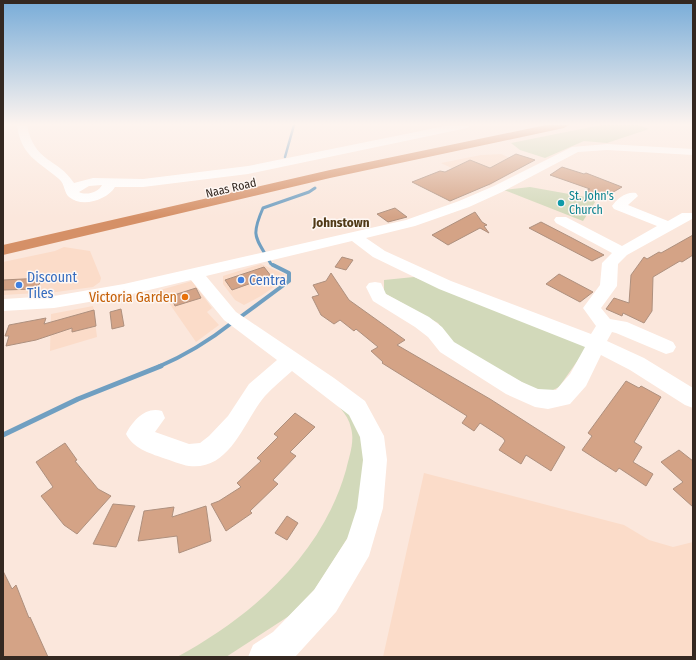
<svg xmlns="http://www.w3.org/2000/svg" width="696" height="660" viewBox="0 0 696 660" font-family="'Fira Sans Condensed',sans-serif">
  <style>
    .built { fill: #fbdcc9 }
    .green { fill: #d2d9ba }
    .lines { fill: none; stroke-linecap: round; stroke-linejoin: round }
    .stream-far3 { stroke: #709fc1; stroke-width: 2.5 }
    .stream-far2 { stroke: #709fc1; stroke-width: 3 }
    .stream-far1 { stroke: #709fc1; stroke-width: 4 }
    .stream { stroke: #709fc1; stroke-width: 5 }
    .building { fill: #d4a386; stroke: #ae907e }
    .minor { fill: #fff; fill-rule: evenodd }
    .highway { fill: #d59067; fill-rule: evenodd }
    .culture-dot { fill: #0f9aa8; stroke: #fef7f3; stroke-width: 1.5 }
    .shop-dot { fill: #3f7fe0; stroke: #fef7f3; stroke-width: 1.5 }
    .food-dot { fill: #e8710a; stroke: #fef7f3; stroke-width: 1.5 }
    .labels { text-anchor: middle; stroke-width: 3; stroke-linejoin: round; paint-order: stroke }
    .far-street-label { font-size: 12px; fill: #342821; stroke: #fef7f3 }
    .far-culture-label { font-size: 12px; fill: #0d838f; stroke: #fef7f3; text-anchor: start }
    .far-quarter-label { font-size: 13px; font-weight: bold; fill: #503916; stroke: #fef7f3 }
    .shop-label { font-size: 14px; fill: #366cbe; stroke: #fef7f3; text-anchor: start }
    .food-label { font-size: 14px; fill: #c56008; stroke: #fef7f3; text-anchor: end }
  </style>
  <rect width="100%" height="100%" fill="#fbe7dc"/>
  <path class="built" d="M501 154 526 165 489 186 441 163 481 155Z
    M64 247 90 251 101 278 100 282 93 287 56 292 3 295V262L55 251Z
    M261 264 284 274V280L261 296 244 305 235 300 223 284V276Z
    M192 281 212 308 207 312 219 325 196 342 160 290Z
    M93 306 97 337 50 351 51 314Z
    M424 473 624 525 649 540 673 547 693 542V657H383Z"/>
  <path class="green" d="M601 125H639L649 129 607 143 584 141 545 158 520 150 511 143Z
    M530 187 597 199 583 221 504 190Z
    M414 277 588 346 559 387 551 391 540 392 456 347 438 323 384 293V280Z
    M325 392 350 413 360 431 367 470 352 531 315 589 289 616 226 657H177C252 616 322 555 346 470 349 457 355 442 351 428 348 413 335 403 325 392Z"/>
  <g class="lines">
    <path class="stream-far3" d="M285 157 294 125"/>
    <path class="stream-far2" d="M275 266 271 264C256 237 250 238 263 208L309 192 315 188"/>
    <path class="stream-far1" d="M239 318 289 281V273L273 265
      M158 367C186 355 209 341 233 322"/>
    <path class="stream" d="M3 435 78 399 161 366"/>
  </g>
  <path class="building" d="M516 154 535 160 490 184 450 201 412 182 440 171 445 172 470 160 490 168Z
    M562 167 584 174 586 173 622 187 603 198 585 191 590 189 550 175Z
    M395 208 407 217 388 222 377 214Z
    M475 212 482 222 487 225 484 226 489 233 480 228 448 245 432 235Z
    M541 222 572 238 604 255 592 261 529 228Z
    M693 235V255L682 262 680 261 653 277 652 311 644 323 623 313 622 316 606 309 614 298 629 303 631 275 644 257 647 259 659 252 661 253Z
    M342 257 353 260 346 270 335 267Z
    M264 267 271 276 232 290 225 280Z
    M331 273 349 300 405 340 397 345 490 399 565 447 551 471 526 455 521 464 499 450 505 441 503 438 480 423 474 431 462 423 467 416 382 363 383 362 371 351 378 347 356 329 354 331 340 320 334 324 321 315 312 297 319 295 313 285 326 281Z
    M559 274 593 292 580 302 546 284Z
    M43 278 36 289 3 290V280Z
    M196 288 201 298 175 306 171 296Z
    M121 309 124 326 112 329 110 312Z
    M94 310 96 326 72 332V328L36 340 6 346 9 336H5L9 325 46 318 44 324Z
    M626 381 639 388 641 386 661 397 634 442 642 447 633 462 653 474 646 486 619 468 616 472 582 450 592 436 588 433Z
    M295 413 315 427 290 452 296 456 273 480 278 484 250 511 252 513 226 531 211 504 219 501 241 487 237 483 261 461 257 458 278 437 274 434Z
    M65 443 77 460 75 461 98 489 111 496 77 534 64 525 41 496 53 487 36 462Z
    M679 450 693 461V507L673 489 683 482 661 462Z
    M113 504 135 506 116 547 93 544Z
    M206 506 211 541 179 553 177 536 138 541 144 511 174 507 172 517Z
    M287 516 298 523 287 540 275 533Z
    M3 571 12 589 16 585 29 618 30 617 48 657H3Z"/>
  <g class="lines">
    <path class="minor" d="M17 125H27C34 163 58 158 74 183L93 178 143 179 248 166 450 125H472L467 128 248 174 143 187H115C107 200 82 208 69 197 64 193 65 184 59 179 38 161 21 156 17 125ZM102 185C99 192 86 196 79 192L89 186Z
      M607 144 693 149V155L607 150 578 152 502 192 469 207 415 226 366 238 385 251 451 281 591 334 596 326 583 308 600 285 602 263 612 253 556 223 554 220 556 217H566L622 246 657 226 614 209 612 206C617 199 626 191 636 193L638 196 628 205 668 221 682 213H692V219L627 255 618 264 617 286 601 308 610 319 627 322 673 342 676 347 673 352 666 354 616 333 612 332 607 341 644 358 693 388V408L685 405 630 370 601 355 586 386 570 404 548 409 535 407 506 394 440 352 428 337 415 327 373 301 366 287 369 283 375 282 381 283 386 294 429 317 442 327 454 342 522 382 538 389 556 390 570 374 585 347 439 289 373 257 352 241 206 276 236 312 248 320 334 378 365 401 384 436 387 460 383 508 369 556 336 612 295 657H248L253 645 273 632 314 590 347 539 357 508 363 460 360 437 349 415 292 371C283 379 273 387 265 396 244 420 231 471 189 466 181 465 171 460 163 458 149 453 133 448 126 434 133 420 146 406 162 411L165 418 155 432 189 444 200 443 209 436 228 416 249 384 277 360 224 320 191 280 124 296 54 308 3 311V299L54 296 124 284 406 220 459 201 494 186 572 147Z"/>
    <path class="highway" d="M546 125H569L564 128 330 178 3 255V245L330 170Z"/>
  </g>
  <linearGradient id="sky" x2="0" y2="1"><stop stop-color="#78acd8"/><stop offset="0.57" stop-color="#fdf4ef"/><stop offset="1" stop-color="#fdf4ef" stop-opacity="0"/></linearGradient>
  <rect width="696" height="218" fill="url(#sky)"/>
  <circle class="culture-dot" cx="561" cy="203" r="4"/>
  <g class="shop-dot">
    <circle cx="241" cy="280" r="4"/>
    <circle cx="19" cy="285" r="4"/>
  </g>
  <circle class="food-dot" cx="185" cy="297" r="4"/>
  <g class="labels">
    <g class="far-street-label">
      <text transform="translate(231 188) rotate(-13)" y="4">Naas Road</text>
    </g>
    <g class="far-culture-label">
      <text x="569" y="200">St. John's<tspan x="569" dy="14">Church</tspan></text>
    </g>
    <g class="far-quarter-label">
      <text x="341" y="227">Johnstown</text>
    </g>
    <g class="shop-label">
      <text x="27" y="282">Discount<tspan x="27" dy="16">Tiles</tspan></text>
      <text x="249" y="285">Centra</text>
    </g>
    <g class="food-label">
      <text x="177" y="302">Victoria Garden</text>
    </g>
  </g>
  <rect width="696" height="660" fill="none" stroke="#342821" stroke-width="8"/>
</svg>
